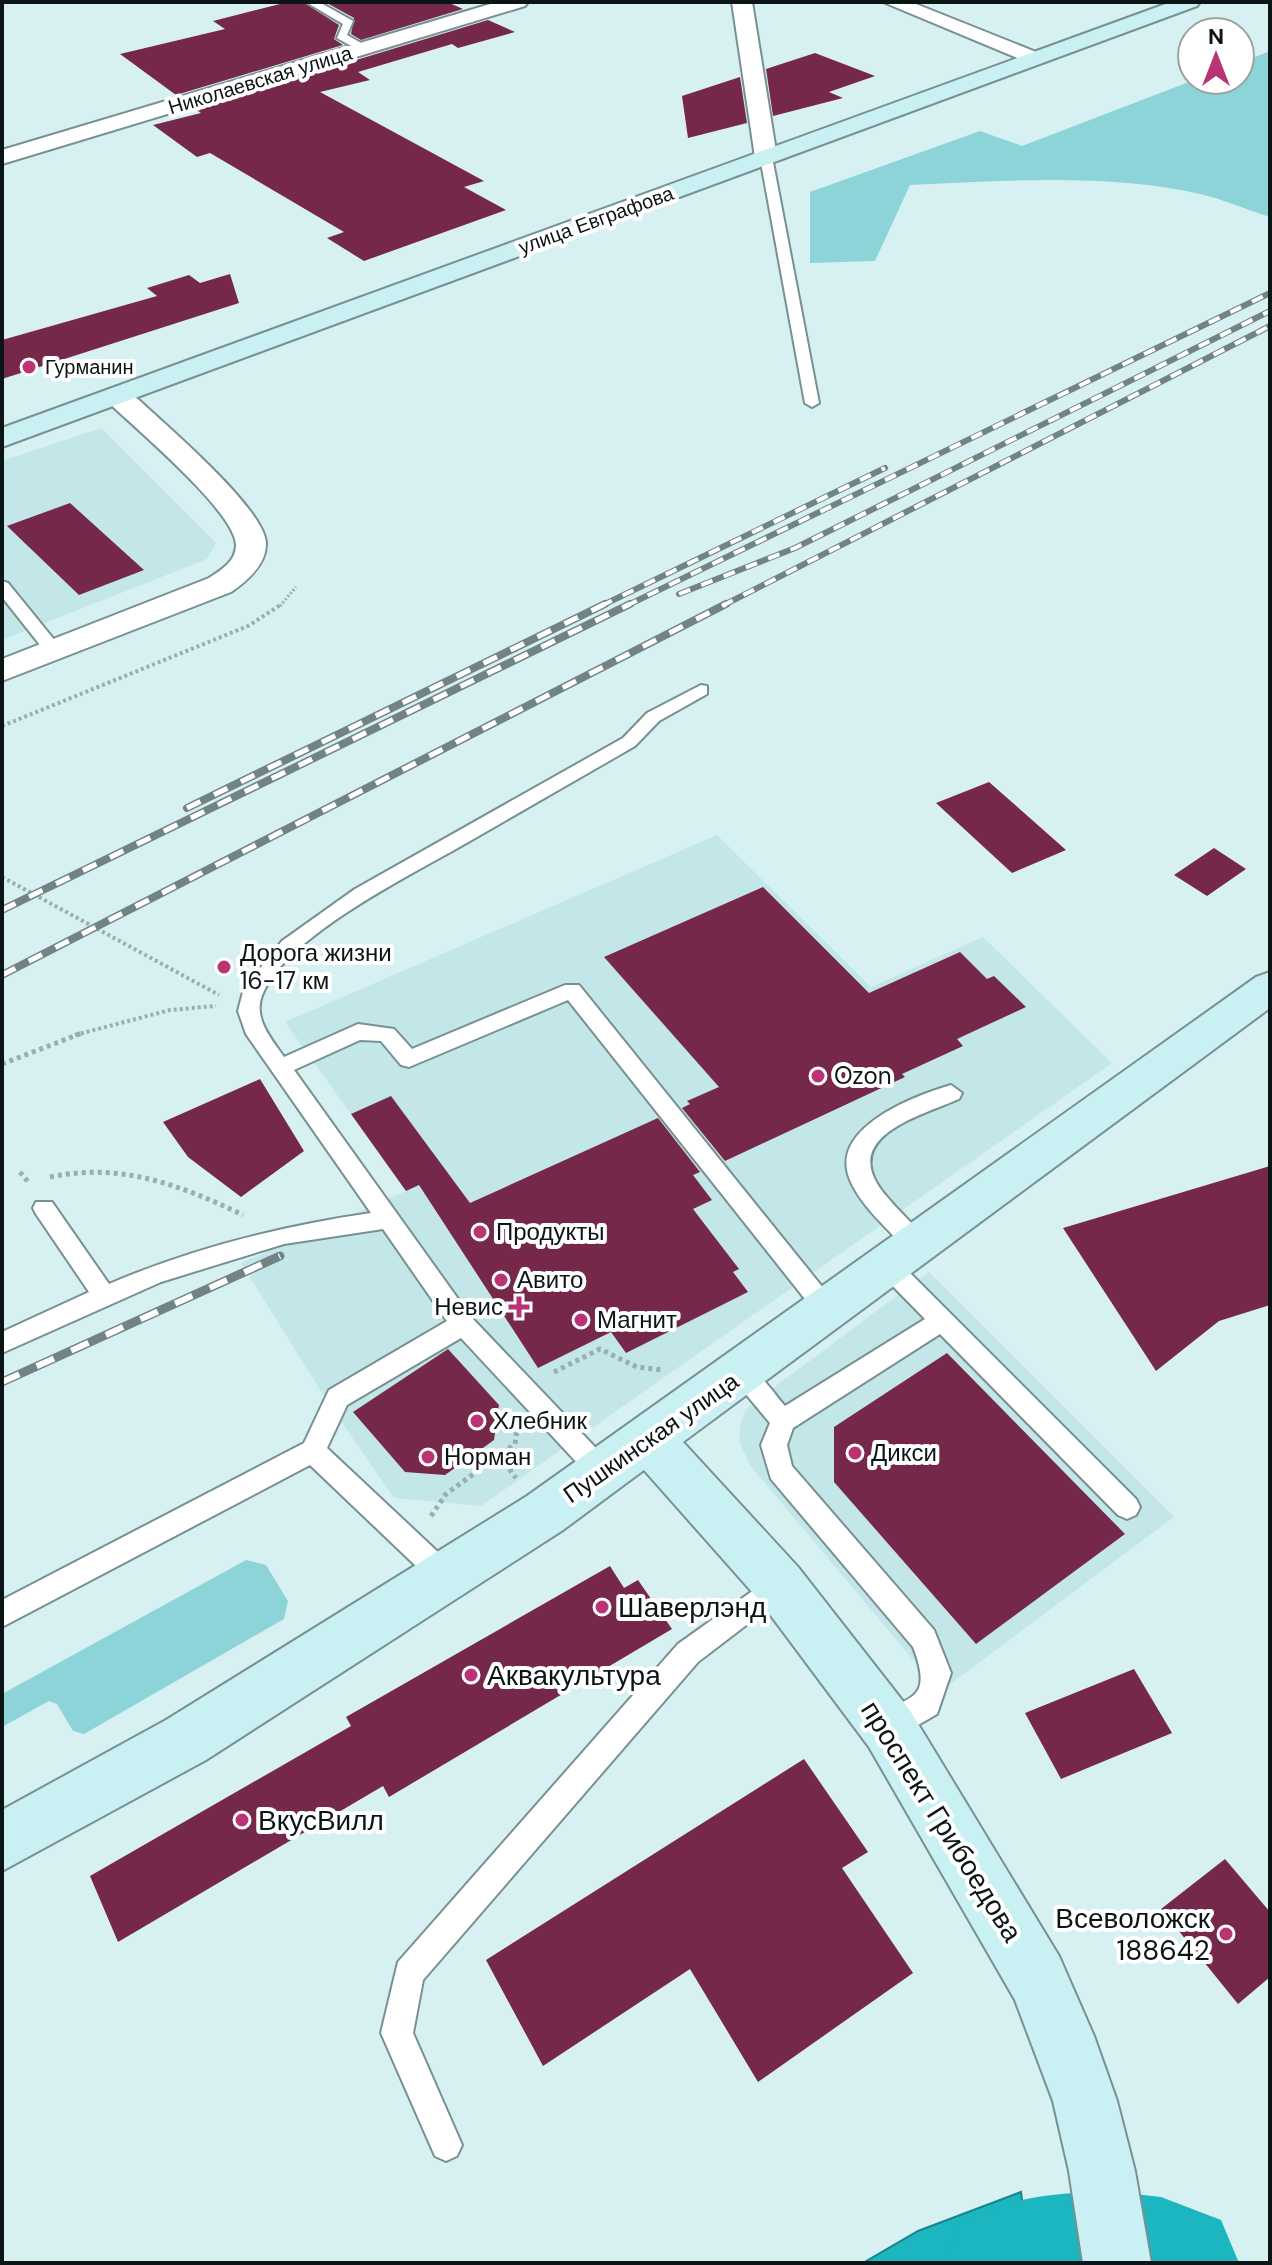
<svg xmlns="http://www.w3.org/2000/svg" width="1272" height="2265" viewBox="0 0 1272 2265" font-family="'DM Sans',sans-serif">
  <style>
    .built { fill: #c3e6e9 }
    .green { fill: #8dd4d9 }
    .water { fill: #1bb6bf; stroke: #16868c; stroke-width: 2 }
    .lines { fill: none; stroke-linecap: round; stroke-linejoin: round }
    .river { fill: #1bb6bf; fill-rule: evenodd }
    .building { fill: #76284b }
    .lane-casing { stroke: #789091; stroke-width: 4 }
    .street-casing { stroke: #789091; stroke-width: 4 }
    .secondary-casing { stroke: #789091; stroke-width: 4 }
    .path-far2 { stroke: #99aeaf; stroke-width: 3; stroke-dasharray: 2 2; stroke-linecap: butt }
    .path-far1 { stroke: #99aeaf; stroke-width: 4; stroke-dasharray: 3 3; stroke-linecap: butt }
    .path { stroke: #99aeaf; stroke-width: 5; stroke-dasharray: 4 4; stroke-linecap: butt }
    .lane { fill: #fff; fill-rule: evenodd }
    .street { fill: #fff; fill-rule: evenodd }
    .secondary { fill: #c9f0f2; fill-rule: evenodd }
    .rail-far2-casing { stroke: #718384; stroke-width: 6 }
    .rail-far1-casing { stroke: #718384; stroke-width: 8 }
    .rail-casing { stroke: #718384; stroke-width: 9 }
    .rail-far2 { stroke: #fff; stroke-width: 4; stroke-dasharray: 12; stroke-linecap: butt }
    .rail-far1 { stroke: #fff; stroke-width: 5; stroke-dasharray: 15; stroke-linecap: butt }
    .rail { stroke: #fff; stroke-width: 6; stroke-dasharray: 19; stroke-linecap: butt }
    .poi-dot { fill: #ba3374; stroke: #fff; stroke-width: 3 }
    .labels { text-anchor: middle; stroke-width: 8; stroke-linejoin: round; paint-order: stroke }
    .far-street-label { font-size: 20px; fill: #0c1515; stroke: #fff }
    .far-poi-label { font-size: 20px; fill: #0c1515; stroke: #fff; text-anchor: start }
    .poi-label { font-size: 24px; fill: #0c1515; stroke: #fff; text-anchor: start }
    .street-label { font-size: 24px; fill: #0c1515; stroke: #fff }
    .near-poi-label { font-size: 28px; fill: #0c1515; stroke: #fff; text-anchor: start }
    .near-street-label { font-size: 28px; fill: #0c1515; stroke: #fff }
  </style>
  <rect width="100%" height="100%" fill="#d7f1f3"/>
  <path class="built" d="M101 428 216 543 207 559 2 640V461Z
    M717 835 871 987 983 937 1112 1063 481 1506 394 1498 327 1401 241 1263 406 1191 285 1022Z
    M929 1272 1174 1517 940 1692 749 1464 739 1440 741 1421 749 1406Z"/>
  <path class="green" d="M1270 51V217C1247 210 1223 199 1200 194 1106 173 1005 181 910 185L875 261 810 263V192L980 131 1022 146 1194 80H1240V63Z
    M246 1560 266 1565 288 1601 284 1619 84 1734 73 1731 57 1704 49 1701 2 1727V1694Z"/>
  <path class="water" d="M1021 2192 1030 2263H863L918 2231Z"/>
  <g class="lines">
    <path class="river" d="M1117 2192 1161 2197 1221 2220 1239 2263H943L961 2220C1015 2197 1058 2191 1117 2192Z"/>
  </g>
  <path class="building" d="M288 2H303L339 25 334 39 343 45 176 95 120 54 225 29 213 21Z
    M325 2H447L463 9 361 40 351 34 354 18Z
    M488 20 515 32 458 48 452 44 358 72 370 80 320 92 484 181 464 187 506 210 364 261 327 238 344 232 210 153 197 157 153 125 201 113 195 109Z
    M815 53 875 76 829 92 843 98 773 116 766 69Z
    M740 77 747 123 688 138 682 96Z
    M230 274 239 303 2 379V340L157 296 147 288 189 275 200 283Z
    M70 503 144 570 79 595 7 526Z
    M989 782 1066 850 1012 873 936 803Z
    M1214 848 1246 869 1207 896 1174 875Z
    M763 887 869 993 960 952 987 979 994 976 1026 1007 957 1039 963 1046 902 1074 905 1077 725 1161 682 1108 690 1104 687 1101 719 1087 604 957Z
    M260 1079 304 1151 241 1197 188 1157 163 1122Z
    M391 1096 470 1203 658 1118 700 1172 693 1175 712 1200 693 1209 739 1269 733 1272 748 1292 626 1353 611 1332 538 1368 419 1185 406 1191 351 1114Z
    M1270 1166V1305L1219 1321 1156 1371 1063 1228Z
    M448 1349 499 1405 494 1440 445 1475 405 1472 353 1412Z
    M947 1353 1125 1534 976 1644 834 1482V1427Z
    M610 1566 624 1588 638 1580 672 1629 389 1797 383 1786 118 1942 90 1876 351 1726 346 1717Z
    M1134 1669 1172 1733 1061 1779 1025 1713Z
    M804 1759 868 1852 842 1868 913 1973 758 2082 690 1969 543 2066 486 1960Z
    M1225 1859 1270 1912V1977L1238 2004 1161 1909Z"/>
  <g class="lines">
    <defs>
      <path id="lane" d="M306 2H319L353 21 347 35 368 47V51H360L337 38 343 24Z
        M766 153 772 157 819 403 812 407 805 403 760 157Z
        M2 581 8 583 60 647V655H48L2 597Z
        M701 685 707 686V694L659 721 635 746C580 778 525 809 470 841 415 873 291 933 264 991 251 1016 270 1037 284 1057L358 1024 394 1029 412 1049 565 985H579L836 1304 840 1311 836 1318 828 1321 820 1318 568 1000 409 1067 401 1065 381 1041 360 1040 294 1070 471 1317 612 1465 616 1473 612 1481 603 1484 594 1481 461 1338 347 1405 327 1448 456 1569 460 1578 456 1587 447 1590 438 1587 310 1465 2 1627V1600L304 1443 329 1390 447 1321 383 1229 284 1244 161 1282 2 1353V1332L89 1292 36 1214 33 1208 36 1202H52L109 1284C193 1248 281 1226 371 1213L246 1034 238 1011 244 988 282 941 355 889 623 738 647 713Z
        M951 1085 962 1093 959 1099C914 1118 835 1139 888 1198 901 1214 919 1228 929 1246L925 1253H909C890 1230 862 1208 850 1180 828 1128 914 1096 951 1085Z
        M888 1256 896 1259 1136 1499 1140 1507 1136 1515 1127 1519 1118 1515 940 1334 793 1428 787 1445 792 1466 934 1630 951 1673 937 1714 889 1742 879 1738 875 1728C892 1689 939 1714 913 1647L771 1479 761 1445 770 1423 729 1374 732 1367C754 1359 772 1392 785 1406L925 1319 880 1273 876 1266 880 1259Z
        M779 1572 788 1575 792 1584 788 1593 698 1662 423 1980 413 2033 462 2145 457 2156 446 2161 435 2156 381 2033 398 1962 678 1644Z"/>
      <path id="street" d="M497 2H528L525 6 2 164V150Z
        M732 2H752L777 157 766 164 755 157Z
        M883 2H911L1041 54 1044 58 1034 64 1027 62Z
        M118 388 128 390C156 417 266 508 266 544 266 565 247 581 231 592L2 681V659L209 578C221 570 235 562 236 546 237 513 134 427 108 402L104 396 108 390Z"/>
      <path id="secondary" d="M1171 2H1200L1197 6 2 447V428Z
        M1270 972V1008L683 1442 798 1567 909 1709 1059 1956 1094 2036 1117 2101 1135 2171 1151 2263H1083L1069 2171 1053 2101 1015 2000 869 1747 760 1601 644 1470 563 1530 206 1760 2 1871V1810L166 1720 527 1496 1256 977Z"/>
    </defs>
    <use href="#lane" class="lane-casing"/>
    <use href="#street" class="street-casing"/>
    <use href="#secondary" class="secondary-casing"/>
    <path class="path-far2" d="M280 606 296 587"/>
    <path class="path-far1" d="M2 726 248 626 282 604
      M2 877 219 995
      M75 1035 170 1010 216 1006"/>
    <path class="path" d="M2 1064 82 1033
      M20 1172 29 1183
      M50 1177C120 1162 181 1185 243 1215
      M554 1372 600 1349 637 1367 663 1370
      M500 1456 516 1478
      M431 1516 446 1494 515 1444 517 1430"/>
    <use href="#lane" class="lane"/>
    <use href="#street" class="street"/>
    <use href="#secondary" class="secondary"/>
    <defs>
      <path id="rail-far2" d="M679 594 795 548 1270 311
        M601 606 885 468
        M626 606 1270 293
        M722 606 1270 326"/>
      <path id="rail-far1" d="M187 808 605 604
        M2 910 630 604
        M2 975 726 604"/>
      <path id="rail" d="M2 1382 280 1256"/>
    </defs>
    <use href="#rail-far2" class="rail-far2-casing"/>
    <use href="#rail-far1" class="rail-far1-casing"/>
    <use href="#rail" class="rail-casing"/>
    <use href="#rail-far2" class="rail-far2"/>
    <use href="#rail-far1" class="rail-far1"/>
    <use href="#rail" class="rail"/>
  </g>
  <g class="poi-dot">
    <circle cx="29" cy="367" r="8"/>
    <circle cx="224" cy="967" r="8"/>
    <circle cx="818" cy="1076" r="8"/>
    <circle cx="480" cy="1232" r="8"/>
    <circle cx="501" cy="1280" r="8"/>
    <path d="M515 1295h8v8h8v8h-8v8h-8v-8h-8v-8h8z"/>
    <circle cx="581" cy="1320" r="8"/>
    <circle cx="477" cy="1421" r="8"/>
    <circle cx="855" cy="1453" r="8"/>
    <circle cx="428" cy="1457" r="8"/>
    <circle cx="602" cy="1607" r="8"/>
    <circle cx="471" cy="1675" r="8"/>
    <circle cx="242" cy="1820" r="8"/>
    <circle cx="1226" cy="1934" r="8"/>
  </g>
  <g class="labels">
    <g class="far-street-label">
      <text transform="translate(260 80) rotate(-17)" y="7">Николаевская улица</text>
      <text transform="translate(596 220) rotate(-20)" y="7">улица Евграфова</text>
    </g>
    <g class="far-poi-label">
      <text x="45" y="374">Гурманин</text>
    </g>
    <g class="poi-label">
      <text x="240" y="961">Дорога жизни<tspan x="240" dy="28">16-17 км</tspan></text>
      <text x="834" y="1084">Ozon</text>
      <text x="496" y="1240">Продукты</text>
      <text x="517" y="1288">Авито</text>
      <text x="503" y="1315" text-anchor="end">Невис</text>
      <text x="597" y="1328">Магнит</text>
      <text x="493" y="1429">Хлебник</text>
      <text x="871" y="1461">Дикси</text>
      <text x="444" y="1465">Норман</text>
    </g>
    <g class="street-label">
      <text transform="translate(651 1438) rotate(-35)" y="8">Пушкинская улица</text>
    </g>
    <g class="near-poi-label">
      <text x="618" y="1617">Шаверлэнд</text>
      <text x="487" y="1685">Аквакультура</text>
      <text x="258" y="1830">ВкусВилл</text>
      <text x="1210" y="1928" text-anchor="end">Всеволожск<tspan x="1210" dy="32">188642</tspan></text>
    </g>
    <g class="near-street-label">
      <text transform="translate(942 1821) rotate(58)" y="10">проспект Грибоедова</text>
    </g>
  </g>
  <rect width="1272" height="2265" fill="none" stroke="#0c1515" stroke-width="8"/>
  <g transform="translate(1216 56)"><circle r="38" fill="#ffffff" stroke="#9ea1a1" stroke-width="2"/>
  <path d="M0-6L14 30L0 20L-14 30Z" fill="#ba3374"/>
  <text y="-12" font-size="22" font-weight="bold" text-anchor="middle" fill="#0c1515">N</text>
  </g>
</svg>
